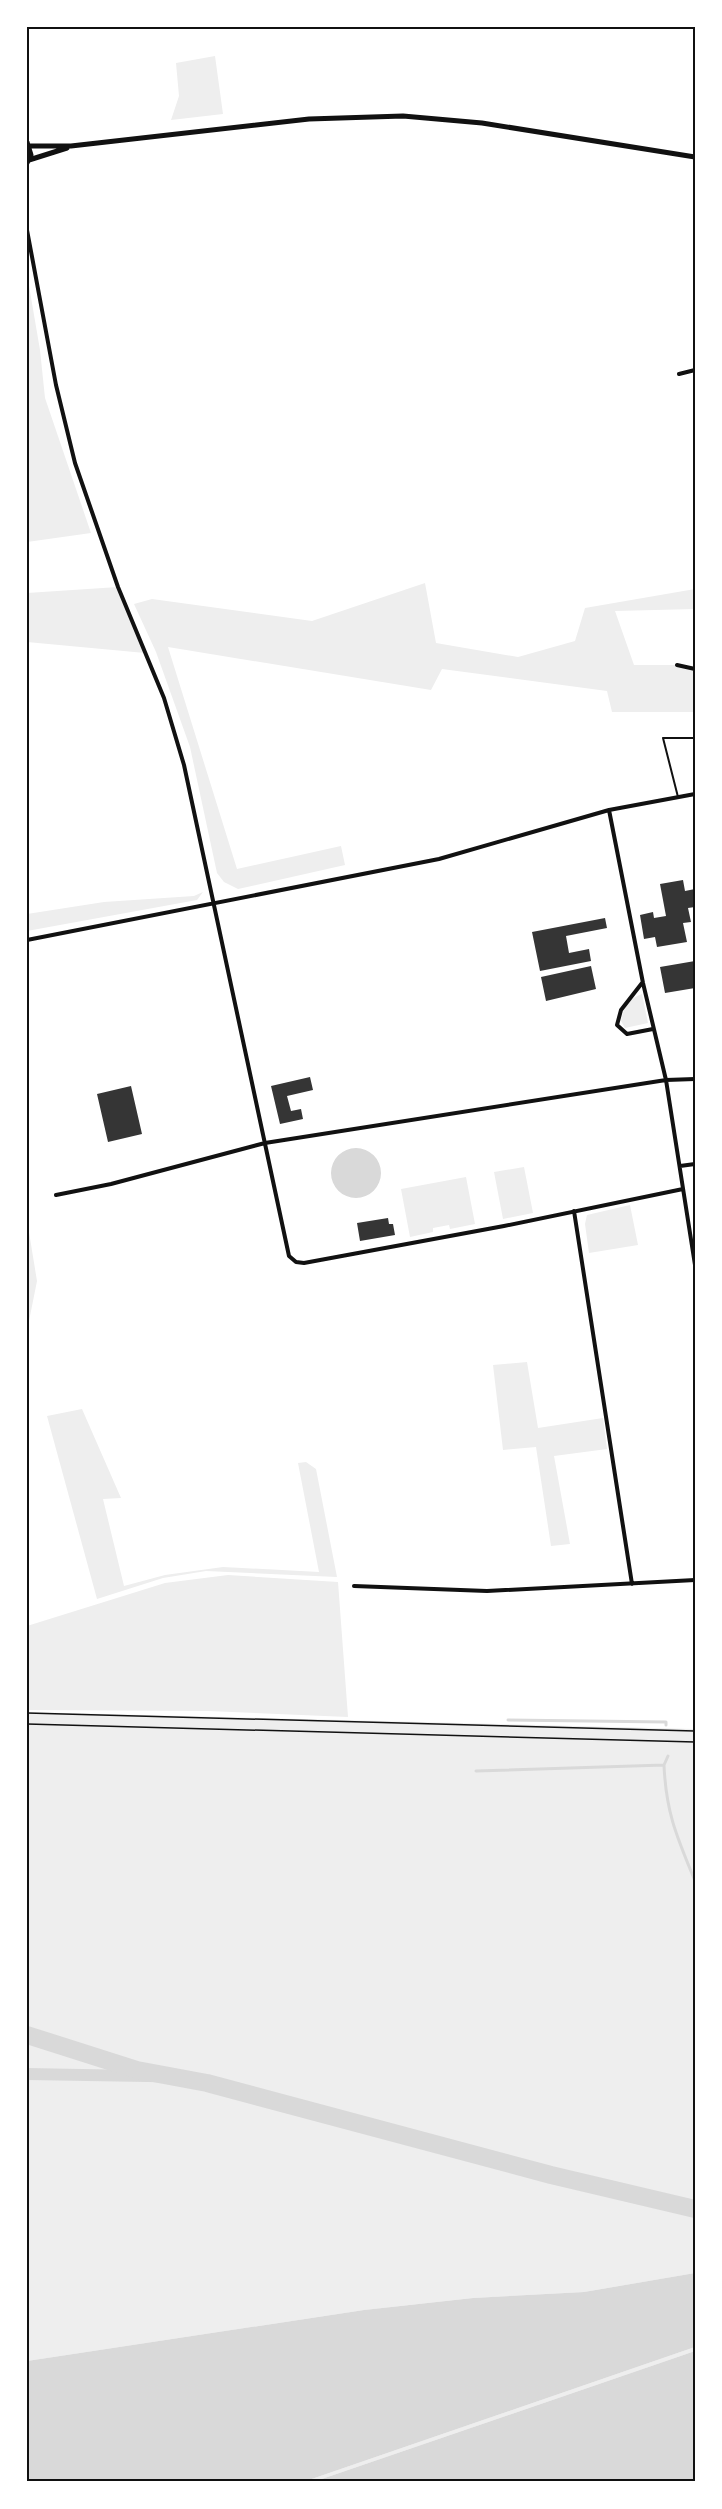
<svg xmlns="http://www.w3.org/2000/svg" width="722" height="2509" viewBox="0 0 722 2509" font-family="Helvetica,sans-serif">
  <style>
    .green { fill: #eee }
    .water { fill: #d9d9d9 }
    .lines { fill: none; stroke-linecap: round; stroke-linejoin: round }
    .stream { stroke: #d9d9d9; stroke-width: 3 }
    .river { stroke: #d9d9d9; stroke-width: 18 }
    .building { fill: #353535 }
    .path { stroke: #111; stroke-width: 1.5 }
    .service { stroke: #111; stroke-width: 2 }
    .minor { stroke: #111; stroke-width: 4 }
    .secondary { stroke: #111; stroke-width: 5 }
    .neatline { fill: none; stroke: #111; stroke-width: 2 }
  </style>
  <rect width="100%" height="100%" fill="#fff"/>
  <path class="green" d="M215 56 223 114 171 120 179 96 176 63Z
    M27 274 40 350 45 398 91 533 27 542Z
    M425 583 436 643 518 657 575 641 585 608 695 589V609L615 611 634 665H677L695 669V712H612L607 691 442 669 431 690 168 647 237 869 341 846 345 865 238 889 224 882 217 873 190 747 156 652 134 604 152 599 312 621Z
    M118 587 145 653 27 642V593Z
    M203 892 197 900 27 931V914L104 902 194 896Z
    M642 994 648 1023 625 1028 621 1021C623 1009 629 998 642 994Z
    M524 1167 533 1213 503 1219 494 1172Z
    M466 1177 475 1224 450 1229 449 1225 433 1228V1232L410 1237 401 1189Z
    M630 1205 638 1245 589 1253 585 1224 587 1215Z
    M27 1220 37 1281 27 1331Z
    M527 1362 538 1428 603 1418 607 1449 554 1456 570 1544 551 1546 536 1447 503 1450 493 1365Z
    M82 1409 121 1498 103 1499 124 1586 165 1575 223 1567 319 1572 298 1463 306 1462 316 1469 337 1577 206 1571 163 1578 97 1599 47 1416Z
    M228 1575 338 1582 348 1717 208 1711 27 1710V1626L165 1583Z
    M27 1712 695 1729V2273L584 2292 473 2298 364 2310 27 2361Z
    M695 2347V2351L313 2482H303Z"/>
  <path class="water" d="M331 1173a25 25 0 1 1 50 0a25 25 0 1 1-50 0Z
    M27 2068 137 2070 207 2083 27 2080Z
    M695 2273V2347L303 2482H27V2361L364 2310 473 2298 584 2292Z
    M695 2351V2482H313Z"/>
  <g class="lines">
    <path class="stream" d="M508 1720 666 1722V1725
      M664 1765 668 1756
      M476 1771 664 1765C666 1813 677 1837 695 1881"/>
    <path class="river" d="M27 2035 137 2070 207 2083 551 2175 695 2209"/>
  </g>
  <path class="building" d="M683 880 685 891 695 889V907L688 908 691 922 683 923 687 942 657 947 655 937 644 939 640 915 653 912 654 918 666 916 660 884Z
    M605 918 607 928 566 936 569 953 589 949 591 961 540 971 532 932Z
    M695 961V988L665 993 660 967Z
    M591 966 596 989 546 1001 541 977Z
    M310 1077 313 1090 287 1096 291 1111 301 1109 303 1119 280 1124 271 1086Z
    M131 1086 142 1134 108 1142 97 1094Z
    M388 1218 389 1224H393L395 1235 360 1241 357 1223Z"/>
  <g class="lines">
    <path class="path" d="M27 1713 695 1731
      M27 1724 695 1742"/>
    <path class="service" d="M678 797 663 738H695"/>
    <path class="minor" d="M27 230 56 385 75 463 118 587 164 698 184 765 289 1256 296 1262 304 1263 504 1226 683 1189
      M679 374 695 370
      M677 665 695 669
      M609 810 643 983 666 1080 695 1265
      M27 940 439 859 609 810 695 794
      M642 983 621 1010 617 1025 627 1034 653 1029
      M680 1166 695 1164
      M56 1195 111 1184 265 1143 666 1080 695 1079
      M574 1211 632 1584
      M354 1586 487 1591 695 1580"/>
    <path class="secondary" d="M27 142 31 155 27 163
      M29 146H71L309 119 403 116 482 123 695 157
      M29 160 67 148"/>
  </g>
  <rect width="722" height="2509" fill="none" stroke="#ffffff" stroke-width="57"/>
  <rect x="28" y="28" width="666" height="2452" class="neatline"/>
</svg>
